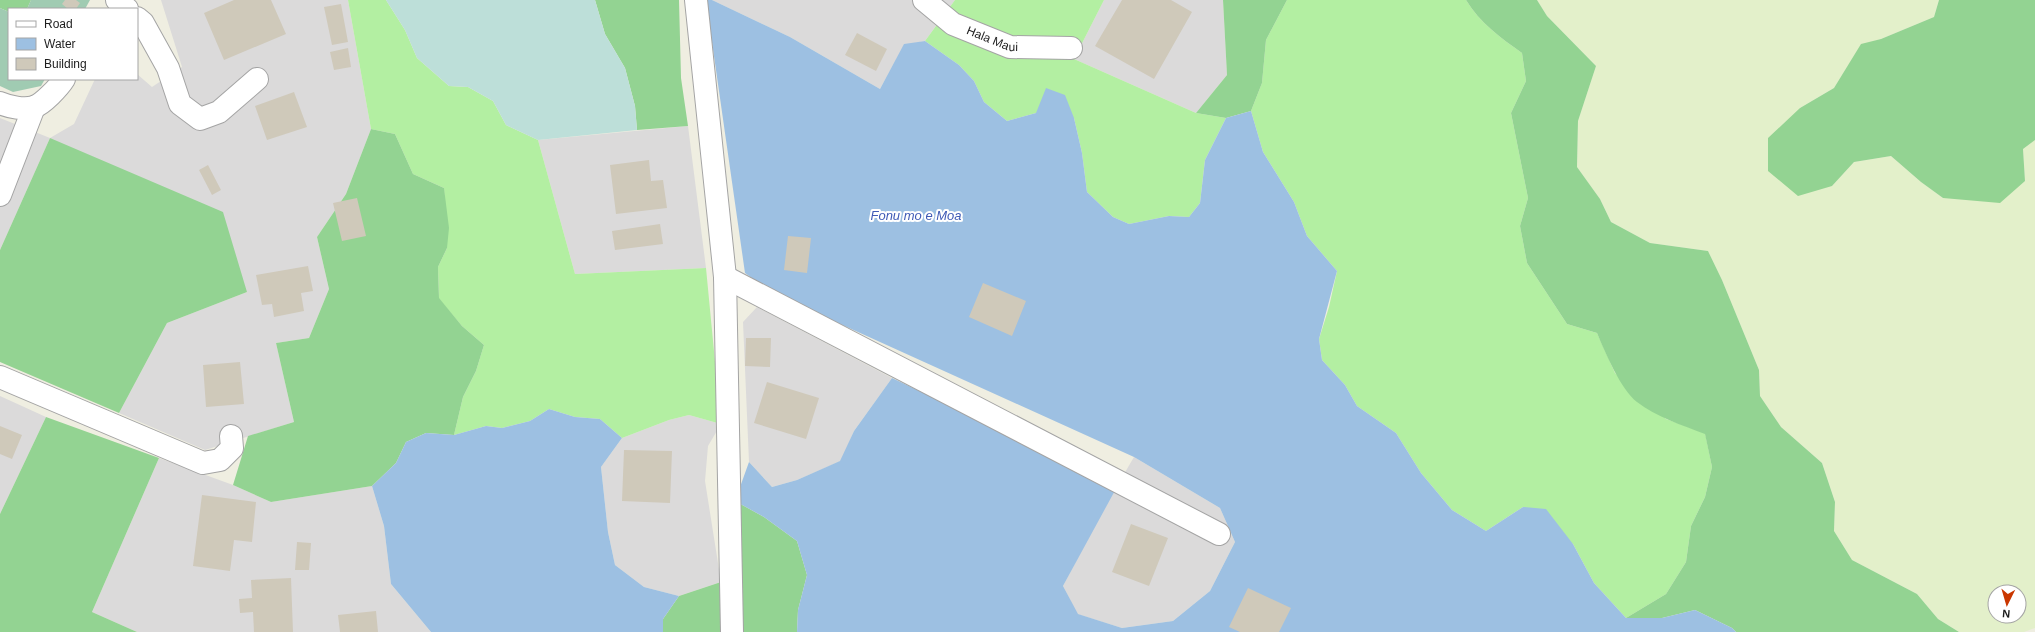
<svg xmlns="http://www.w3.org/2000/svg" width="2035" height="632" viewBox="0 0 2035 632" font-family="Arial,sans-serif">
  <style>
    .residential { fill: #dbdada }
    .farmland { fill: #e3f0ca; fill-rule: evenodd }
    .grass { fill: #b3efa2 }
    .forest { fill: #93d392 }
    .wetland { fill: #bddfd9 }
    .cemetery { fill: #a0cbb2 }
    .water { fill: #9dc0e2 }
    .building { fill: #cfc9ba }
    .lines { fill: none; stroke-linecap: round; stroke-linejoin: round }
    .minor-casing { stroke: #a4a4a4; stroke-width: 24 }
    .minor { stroke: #fff; stroke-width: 22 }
    .labels { text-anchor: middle; stroke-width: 4; stroke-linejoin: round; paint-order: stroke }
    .street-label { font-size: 12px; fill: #1d1d1d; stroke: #fff }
    .water-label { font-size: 13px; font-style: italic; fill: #405bb6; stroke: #fff }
  </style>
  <rect width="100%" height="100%" fill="#efeee1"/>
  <path class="residential" d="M161 0H348L371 129 346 194 317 237 329 289 309 338 276 343 294 422 205 450 119 413 167 323 247 292 50 138 0 250V118L50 138 74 124 95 79H137V74L152 87 182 67Z
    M712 0H955L925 41 904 45 880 89 790 37Z
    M1104 0H1223L1227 75 1196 113 1074 59Z
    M688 126 706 268 575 274 538 140Z
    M757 307 892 378 854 431 841 461 797 480 772 487 749 462 743 322Z
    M0 396 46 417 0 514Z
    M689 415 721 424 708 446 705 481 721 582 679 596 644 587 615 565 608 532 601 467 622 438 669 420Z
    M1134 457 1220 508 1235 542 1210 591 1173 621 1122 628 1077 614 1063 586 1103 510Z
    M159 458 233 485 271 502 372 486 384 526 391 584 431 632H137L92 612Z"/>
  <path class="farmland" d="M1537 0H1939L1934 17 1881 39 1861 45 1834 88 1800 108 1832 186 1854 162 1891 156 1921 182 1943 198 2025 181 2023 149 2035 140V628L2024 632H1959L1938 619 1917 594 1852 560 1834 531 1835 502 1822 463 1781 427 1760 396 1759 370 1722 280 1708 251 1650 243 1611 222 1600 199 1577 167 1578 121 1596 66 1547 16ZM1995 592H2019V616H1995Z"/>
  <path class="grass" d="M348 0H386L405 30 417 58 449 86 468 87 493 101 506 125 538 140 575 274 706 268 721 424 689 415 669 420 622 438 600 419 575 417 549 409 530 421 502 428 486 426 454 435 463 397 476 371 484 345 462 326 439 299 438 267 447 248 444 188 413 174 395 134 371 129Z
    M955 0H1104L1074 59 1196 113 1226 118 1205 160 1200 203 1189 217 1169 216 1129 224 1113 217 1087 192 1082 153 1074 118 1036 113 1007 121 984 102 974 81 959 65 925 41Z
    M1287 0H1466C1480 23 1501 38 1522 53L1526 81 1511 113 1528 198 1520 226 1527 263 1567 324 1597 333 1615 373 1666 419 1705 433 1712 467 1705 497 1691 526 1686 562 1666 594 1626 618 1594 583 1573 544 1523 507 1486 531 1452 510 1421 473 1396 433 1357 406 1345 385 1322 360 1319 339 1329 307 1337 271 1307 236 1294 202 1263 152 1251 111 1262 83 1266 40Z"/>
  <path class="forest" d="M0 0H31L27 9H9V12L0 8Z
    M595 0H679L681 78 688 126 637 130 635 106 625 68 605 34Z
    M1223 0H1287L1266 40 1262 83 1251 111 1226 118 1196 113 1227 75Z
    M1466 0H1537L1547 16 1596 66 1578 121 1577 167 1600 199 1611 222 1650 243 1708 251 1722 280 1759 370 1760 396 1781 427 1822 463 1835 502 1834 531 1852 560 1917 594 1938 619 1959 632H1736L1732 628 1695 610 1662 618H1626L1666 594 1686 562 1691 526 1705 497 1712 467 1705 434C1682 425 1656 417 1637 402 1621 390 1605 352 1597 333L1567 324 1527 263 1520 226 1528 198 1511 113 1526 81 1522 53C1501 38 1480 23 1466 0Z
    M1939 0H2035V140L2023 149 2025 181 2000 203 1943 198 1921 182 1891 156 1854 162 1832 186 1798 196 1768 171V138L1800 108 1834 88 1861 44 1881 39 1934 17Z
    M371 129 395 134 413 174 444 188 449 228 447 248 438 267 439 298 462 326 484 345 476 371 463 397 454 435 426 433 406 442 396 463 372 486 271 502 233 485 248 436 294 422 276 343 309 338 329 289 317 237 346 194Z
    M50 138 223 212 247 292 167 323 119 413 0 362V250Z
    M46 417 159 458 92 612 137 632H0V514Z
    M735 501 764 517 797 541 807 575 798 610 797 632H663V619L679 596 721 582Z"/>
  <path class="wetland" d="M386 0H595L605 34 625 68 635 106 637 130 538 140 506 125 493 101 468 87 449 86 417 58 405 30Z"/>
  <path class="cemetery" d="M31 0H90L85 9H27Z
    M0 8 9 12V79H45L41 86 13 92 0 86Z"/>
  <path class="water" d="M706 0H712L790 37 880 89 904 44 925 41 959 65 974 81 984 102 1007 121 1036 113 1046 88 1065 95 1074 118 1082 153 1087 192 1113 217 1129 224 1169 216 1189 217 1200 203 1205 160 1226 118 1251 111 1263 152 1294 202 1307 236 1337 271 1319 339 1322 360 1345 385 1357 406 1396 433 1421 473 1452 510 1486 531 1523 507 1546 509 1573 544 1594 583 1626 618H1662L1695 610 1732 628 1736 632H797L798 610 807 575 797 541 764 517 735 501 749 462 772 487 797 480 840 461 854 431 892 378 1118 485 1063 586 1078 614 1122 628 1173 621 1210 591 1235 542 1220 508 1134 457 774 294 745 273Z
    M549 409 575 417 600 419 622 438 601 467 608 532 615 565 644 587 679 596 663 619V632H431L391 584 384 526 372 486 396 463 406 442 426 433 454 435 486 426 502 428 530 421Z"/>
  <path class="building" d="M65 0H76L80 3 76 9H68L62 4Z
    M234 0H271L286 34 224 60 204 13Z
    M1122 0H1171L1192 12 1154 79 1095 46Z
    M341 4 348 42 332 45 324 7Z
    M857 33 887 49 876 71 845 55Z
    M348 48 351 67 334 70 330 52Z
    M294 92 307 127 267 140 255 106Z
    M649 160 651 181 663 180 667 208 616 214 610 165Z
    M208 165 221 190 212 195 199 170Z
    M357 198 366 236 342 241 333 203Z
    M660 224 663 244 615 250 612 231Z
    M788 236 811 238 807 273 784 270Z
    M308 266 313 291 301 293 304 311 274 317 272 304 262 305 256 275Z
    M983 283 1026 301 1012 336 969 317Z
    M746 338H771L770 367 745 366Z
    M240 362 244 404 206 407 203 365Z
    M767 382 819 398 806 439 754 423Z
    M0 426 22 435 12 459 0 454Z
    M624 450 672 451 670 503 622 501Z
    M202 495 256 502 252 542 234 540 230 571 193 566Z
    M1131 524 1168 538 1149 586 1112 572Z
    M297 542 311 543 309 570H295Z
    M291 578 293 632H254L253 612 240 613 239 599 252 598 251 580Z
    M1248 588 1291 608 1279 632H1240L1229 627Z
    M376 611 378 632H340L338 615Z"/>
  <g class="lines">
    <defs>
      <g id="minor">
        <path d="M117 0 127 9"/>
        <path d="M696 0 725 277 732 632"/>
        <path id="s1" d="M924 0 953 24 1010 47 1071 48"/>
        <path d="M137 18 143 23 168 68 180 104 200 119 219 112 257 79"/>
        <path d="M0 103C9 107 24 110 34 107 43 104 59 87 64 79"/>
        <path d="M0 195 34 107"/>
        <path d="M725 277 1219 534"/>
        <path d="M0 377 203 463 220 460 232 448 231 436"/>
      </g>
    </defs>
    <use href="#minor" class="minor-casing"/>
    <use href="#minor" class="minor"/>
  </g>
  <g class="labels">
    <g class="street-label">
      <text dy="4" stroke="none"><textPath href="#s1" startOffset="80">Hala Maui</textPath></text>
    </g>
    <g class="water-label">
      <text x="916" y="220">Fonu mo e Moa</text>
    </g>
  </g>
  <rect x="8" y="8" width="130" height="72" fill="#ffffff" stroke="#a5a5a5"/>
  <rect x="16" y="21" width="20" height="6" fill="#ffffff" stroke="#a5a5a5"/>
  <text x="44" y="28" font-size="12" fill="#1d1d1d">Road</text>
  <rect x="16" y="38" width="20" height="12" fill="#9dc0e2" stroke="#a5a5a5"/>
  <text x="44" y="48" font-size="12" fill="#1d1d1d">Water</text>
  <rect x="16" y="58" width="20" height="12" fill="#cfc9ba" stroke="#a5a5a5"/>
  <text x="44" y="68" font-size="12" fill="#1d1d1d">Building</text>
  <g transform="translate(2007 604) rotate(185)"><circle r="19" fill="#ffffff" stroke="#a5a5a5"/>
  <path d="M0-3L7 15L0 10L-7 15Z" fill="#ca3700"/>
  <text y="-6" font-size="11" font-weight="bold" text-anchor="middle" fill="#1d1d1d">N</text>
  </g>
</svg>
